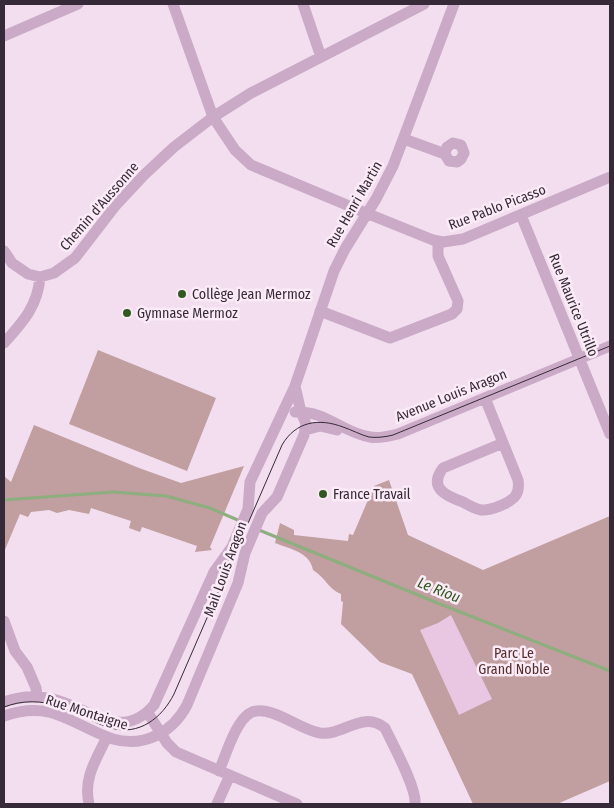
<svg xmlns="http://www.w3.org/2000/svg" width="614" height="808" viewBox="0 0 614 808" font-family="'Fira Sans Condensed',sans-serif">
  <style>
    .green { fill: #c19e9f }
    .plaza { fill: #e9c6e2 }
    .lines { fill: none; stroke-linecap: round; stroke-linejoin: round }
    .stream { stroke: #8dae7e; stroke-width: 3 }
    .minor { stroke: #caaac7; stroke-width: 11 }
    .tram { stroke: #372a38; stroke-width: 1 }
    .poi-dot { fill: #315820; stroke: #faebf7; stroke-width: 2 }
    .labels { text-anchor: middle; stroke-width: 5; stroke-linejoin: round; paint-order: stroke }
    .street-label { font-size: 14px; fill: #372a38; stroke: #faebf7 }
    .poi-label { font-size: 14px; fill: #372a38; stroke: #faebf7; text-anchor: start }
    .park-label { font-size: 14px; fill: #552e2e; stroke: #faebf7 }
    .water-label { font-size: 15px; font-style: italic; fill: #315820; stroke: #faebf7 }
  </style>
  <rect width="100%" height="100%" fill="#f2deef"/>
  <path class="green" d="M98 350 216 398 187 471 69 424Z
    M34 425 139 468 181 483 244 466 210 547 212 550 195 552 197 546 142 527 140 532 129 528 131 521 91 508 89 514 69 510 57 513 49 510 31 512 28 517 20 514 4 552V476L11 482Z
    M389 480 408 535 483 570 610 516V781L557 804H473L412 674 380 662 341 624 343 602 341 601V594C329 590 325 577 313 570 310 552 290 549 275 543L280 523 294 530V535L348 541 349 534 353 535 374 486Z"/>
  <path class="plaza" d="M451 615 492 699 459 715 420 630 438 623Z"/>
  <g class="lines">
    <path class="stream" d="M4 500 113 492 166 496 210 508 240 521
      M259 530 435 602 610 671"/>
    <path class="minor" d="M173 4 213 117 235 150 251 165 366 213 433 240 443 242 463 239 610 177
      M303 4 321 57
      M4 36 78 4
      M404 139 445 154 449 161 457 162 461 159 464 153 461 145 453 143 447 147 445 154
      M521 215 610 434
      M4 251 12 263 28 274 40 277 54 273 75 258 116 205 144 175 174 147 213 117 251 93 424 4
      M320 311 390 338 452 314 457 309 458 301 438 256V241
      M4 343C22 323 38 306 40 277
      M485 398 518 480C519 486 519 490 516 495 511 503 490 511 481 510 475 509 468 505 463 502 446 496 428 488 443 468L503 443
      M295 412C325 410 343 433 370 437 380 439 389 436 398 434L610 346
      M305 430 320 426 337 430
      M4 621 15 651 27 667 36 688 37 696
      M4 702C20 696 36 695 53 699 90 708 121 743 154 705L214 572 232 547 248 509 250 482 295 386 334 271 345 249 376 199 393 166 454 4
      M148 713 167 743 176 752 297 804
      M4 716C18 711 35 709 49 712 72 718 91 732 113 739 144 748 173 732 187 705L238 583 245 553 259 520 262 513 277 497 304 435 306 424 301 412 295 386
      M219 771C226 755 236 719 252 712 272 705 300 730 320 733 344 736 362 710 385 728 393 745 417 788 415 804
      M89 804C83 778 96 760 107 737
      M217 804 230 775"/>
    <path class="tram" d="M4 707C22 700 42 700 61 707 78 713 94 723 111 728 139 736 162 718 174 694L282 445C296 421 319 418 343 427 352 430 361 435 369 437 377 438 385 437 393 435L610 346"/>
  </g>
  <g class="poi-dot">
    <circle cx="182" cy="294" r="5"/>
    <circle cx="127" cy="313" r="5"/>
    <circle cx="323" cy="494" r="5"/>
  </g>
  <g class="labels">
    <g class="street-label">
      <text transform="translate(354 204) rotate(-60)" y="5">Rue Henri Martin</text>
      <text transform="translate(99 206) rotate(-49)" y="5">Chemin d'Aussonne</text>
      <text transform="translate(497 207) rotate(-21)" y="5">Rue Pablo Picasso</text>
      <text transform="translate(574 305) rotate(68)" y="5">Rue Maurice Utrillo</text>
      <text transform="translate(451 395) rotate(-22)" y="5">Avenue Louis Aragon</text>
      <text transform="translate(225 569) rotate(-70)" y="5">Mail Louis Aragon</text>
      <text transform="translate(87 712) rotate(18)" y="5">Rue Montaigne</text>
    </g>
    <g class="poi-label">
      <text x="192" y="299">Collège Jean Mermoz</text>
      <text x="137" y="318">Gymnase Mermoz</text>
      <text x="333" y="499">France Travail</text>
    </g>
    <g class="park-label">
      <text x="514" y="658">Parc Le<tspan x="514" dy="16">Grand Noble</tspan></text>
    </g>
    <g class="water-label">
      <text transform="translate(439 590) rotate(22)" y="5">Le Riou</text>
    </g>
  </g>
  <rect width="614" height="808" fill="none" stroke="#372a38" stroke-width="10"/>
</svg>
